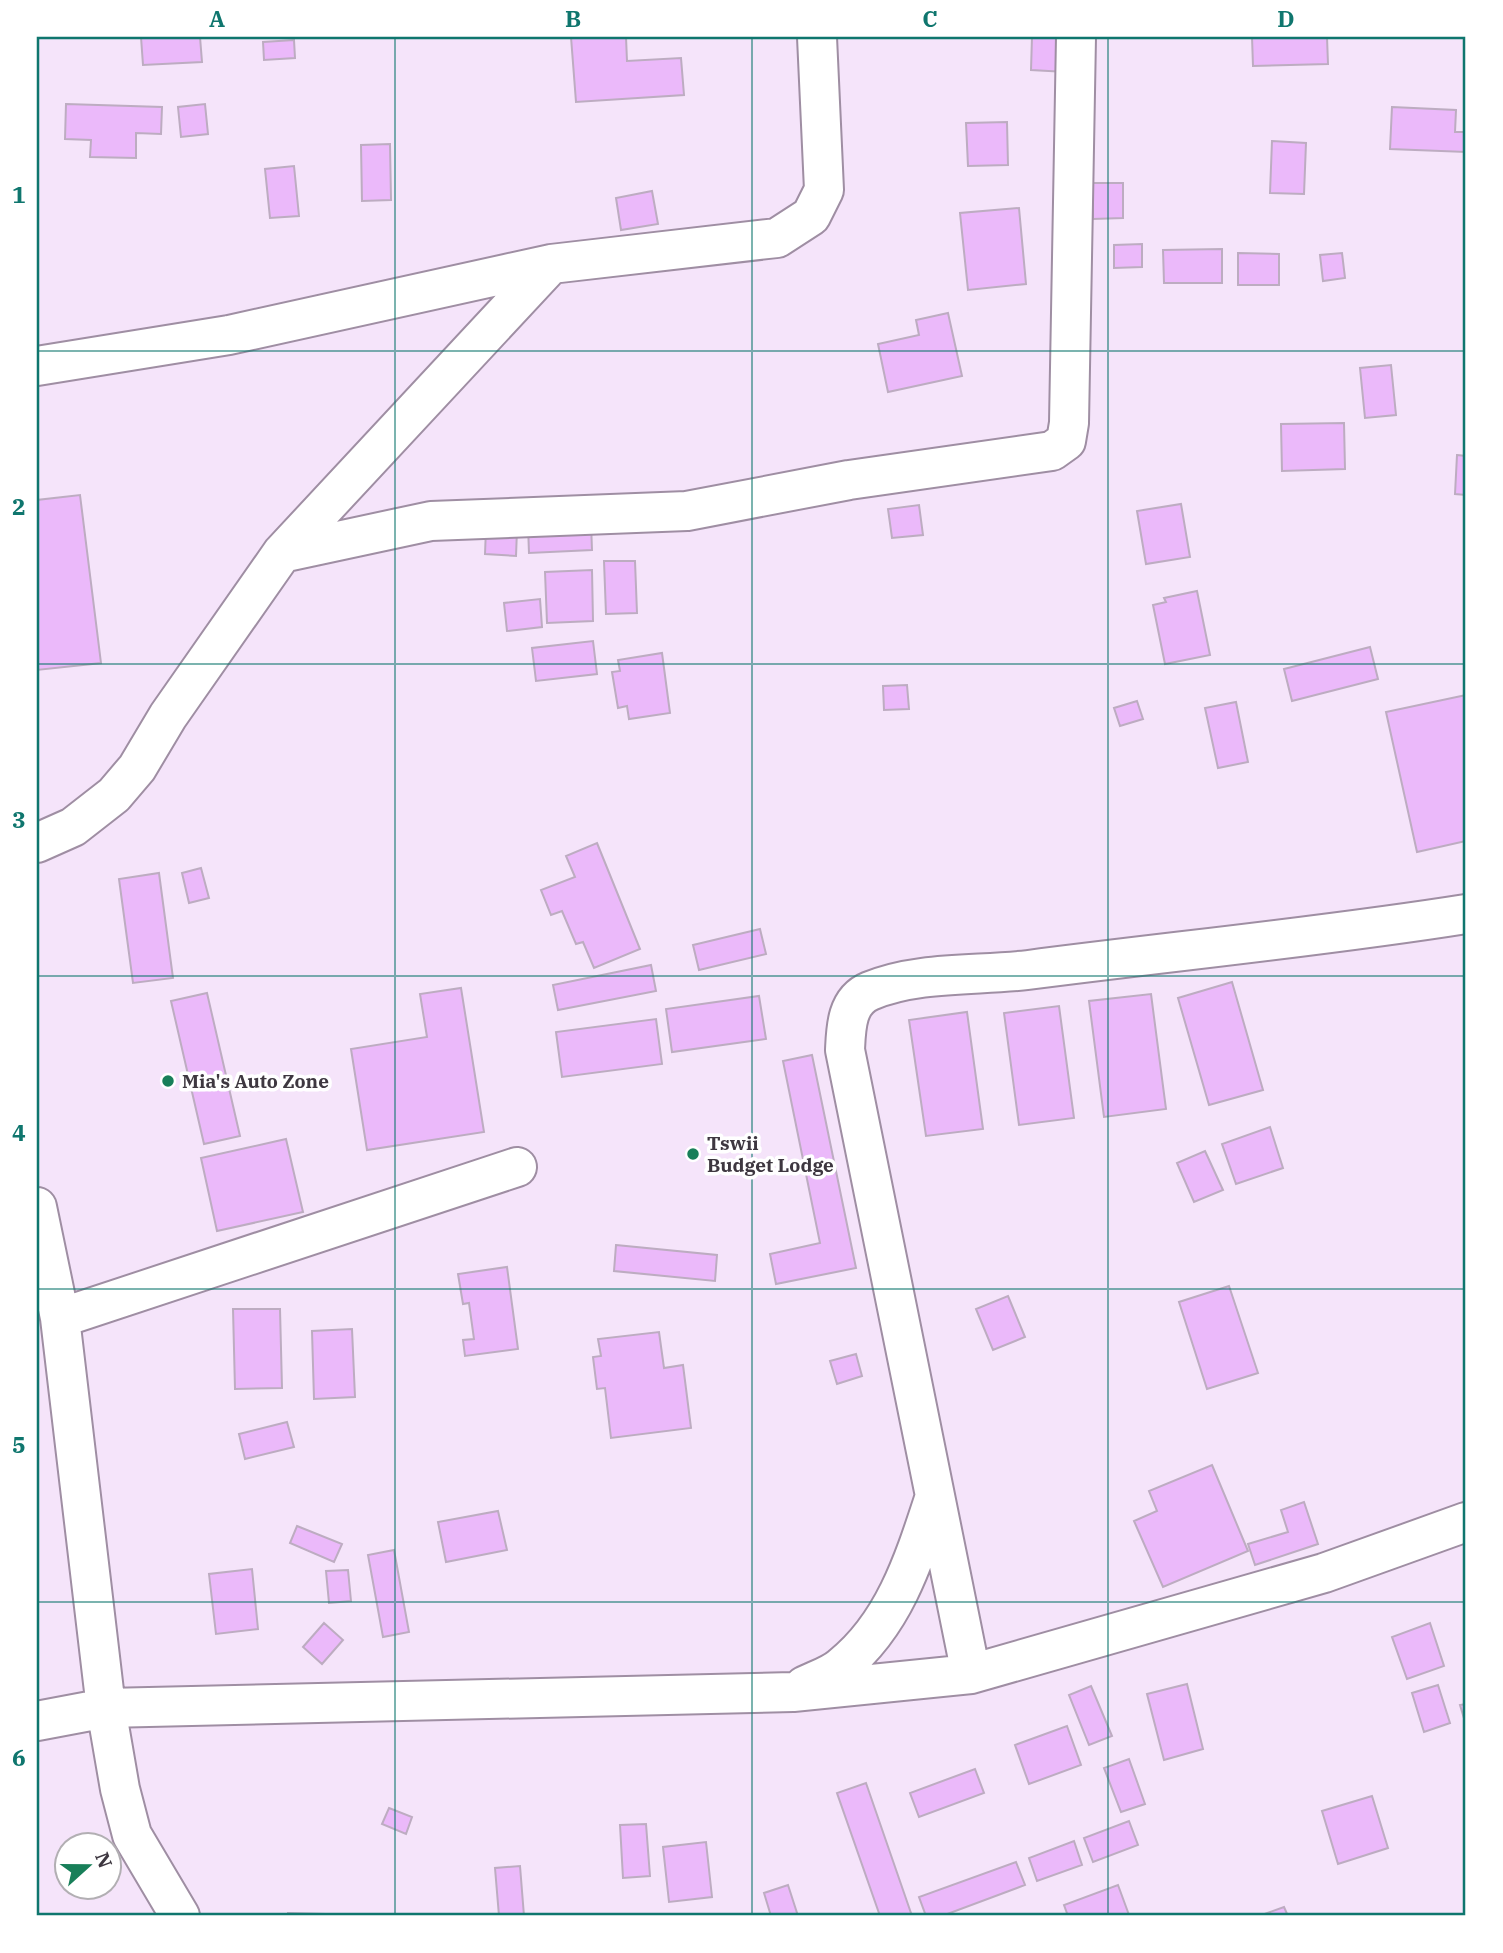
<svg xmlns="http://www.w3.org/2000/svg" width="1503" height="1953" viewBox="0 0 1503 1953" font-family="'IBM Plex Serif',serif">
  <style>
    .building { fill: #ebb9fa; stroke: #bdacc1; stroke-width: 2 }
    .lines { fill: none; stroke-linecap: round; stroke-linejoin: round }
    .street-casing { stroke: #9f8ea3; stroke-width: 42 }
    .street { stroke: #fff; stroke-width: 38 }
    .grid { fill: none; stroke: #0f766e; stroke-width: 2; stroke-opacity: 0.55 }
    .poi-dot { fill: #187f59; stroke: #fff; stroke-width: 2.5 }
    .labels { text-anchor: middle; stroke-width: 7; stroke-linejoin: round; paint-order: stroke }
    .poi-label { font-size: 19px; font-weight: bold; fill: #3e3740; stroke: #fff; text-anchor: start }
    .neatline { fill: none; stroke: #0f766e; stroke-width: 2.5 }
    .grid-label { font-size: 23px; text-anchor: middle; font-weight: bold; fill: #0f766e }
  </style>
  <rect width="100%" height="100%" fill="#f5e4fa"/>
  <path class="building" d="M141 37H200L202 62 143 65Z
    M571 37H626L627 61 681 58 684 95 576 102Z
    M1032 37H1068L1066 72 1031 70Z
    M1252 37H1327L1328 64 1253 66Z
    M294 40 295 58 264 60 263 42Z
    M66 104 162 107 161 134 136 133V158L90 157 91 140 65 139Z
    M205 104 208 134 181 137 178 107Z
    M1392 107 1456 110 1455 132H1466V152L1390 149Z
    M1007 122 1008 165 968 166 966 123Z
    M1272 141 1306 143 1304 194 1270 193Z
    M390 144 391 200 362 201 361 145Z
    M294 166 299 216 270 218 265 169Z
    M1093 183H1123V218L1093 219Z
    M652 191 658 224 621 230 616 198Z
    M1019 208 1026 284 968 290 960 213Z
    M1142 244V267L1114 268V245Z
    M1222 249V283H1164L1163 250Z
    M1238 253 1279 254V285H1238Z
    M1342 253 1345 278 1323 281 1320 255Z
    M948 313 962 376 888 392 878 344 919 335 916 320Z
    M1391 365 1396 415 1365 418 1360 368Z
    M1344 423 1345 469 1282 471 1281 424Z
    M1457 455 1466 456V495L1455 494Z
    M80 495 101 663 37 670V500Z
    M1181 504 1190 557 1146 564 1137 511Z
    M919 505 923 535 892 538 888 509Z
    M591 523 592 550 529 553 528 526Z
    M486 528 517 530 516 556 485 554Z
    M604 561H635L637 613 606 614Z
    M592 570 593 621 547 623 545 572Z
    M1197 591 1210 655 1165 664 1153 605 1166 602 1164 598Z
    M540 599 542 627 507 631 504 603Z
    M593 641 597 674 536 681 532 648Z
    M1370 647 1378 679 1292 701 1284 669Z
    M662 653 670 713 629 719 627 706 618 708 612 672 620 671 618 660Z
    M907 685 909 709 884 710 883 686Z
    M1466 695V841L1417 852 1386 712Z
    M1137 701 1143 719 1120 726 1114 708Z
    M1236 702 1248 762 1218 768 1205 708Z
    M597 843 640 949 594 968 583 942 576 944 562 911 551 915 541 890 575 877 566 856Z
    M201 868 209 898 189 903 182 873Z
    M159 873 173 978 133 983 119 879Z
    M760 929 766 954 699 970 693 945Z
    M651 965 656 991 558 1010 553 985Z
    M1232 982 1263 1090 1209 1105 1178 998Z
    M461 988 484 1132 367 1150 351 1049 427 1037 420 994Z
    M207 993 240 1136 204 1144 171 1001Z
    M1151 994 1166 1109 1104 1117 1089 1001Z
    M759 996 766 1039 672 1052 666 1009Z
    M1059 1006 1074 1118 1019 1125 1004 1013Z
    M967 1012 983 1129 926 1136 909 1020Z
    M656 1019 662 1064 562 1077 556 1032Z
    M812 1055 856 1268 776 1284 770 1254 820 1243 783 1061Z
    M1270 1127 1283 1168 1236 1184 1222 1144Z
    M286 1139 303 1212 217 1231 201 1158Z
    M1205 1151 1223 1190 1194 1202 1177 1163Z
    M616 1245 717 1255 715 1281 614 1271Z
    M507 1267 518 1349 465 1356 463 1340 474 1339 469 1303 463 1304 458 1274Z
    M1229 1286 1258 1373 1207 1389 1179 1302Z
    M1008 1296 1025 1337 993 1350 976 1309Z
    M233 1309H280L282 1388 235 1389Z
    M352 1329 355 1397 314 1399 312 1331Z
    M659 1332 664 1368 683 1365 691 1428 611 1438 605 1388 597 1389 593 1357 601 1356 598 1339Z
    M856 1354 862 1376 837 1384 830 1361Z
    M287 1422 294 1447 245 1459 239 1434Z
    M1212 1465 1248 1551 1163 1587 1134 1521 1157 1511 1149 1491Z
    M1304 1502 1318 1544 1255 1565 1248 1544 1288 1532 1281 1510Z
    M498 1511 507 1550 446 1562 438 1522Z
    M297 1526 342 1544 334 1562 290 1543Z
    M394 1550 409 1632 383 1637 368 1555Z
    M252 1569 258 1629 216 1634 209 1574Z
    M348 1570 351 1601 329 1603 326 1571Z
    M324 1623 343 1640 322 1664 303 1647Z
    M1430 1623 1444 1666 1407 1679 1392 1637Z
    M1187 1684 1203 1749 1164 1760 1147 1694Z
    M1438 1685 1450 1723 1424 1732 1412 1693Z
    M1091 1686 1112 1736 1089 1745 1069 1695Z
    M1466 1704V1725L1460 1705Z
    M1067 1726 1081 1765 1029 1784 1015 1745Z
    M1129 1759 1145 1804 1121 1812 1104 1768Z
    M975 1769 984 1793 919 1817 910 1793Z
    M866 1783 912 1916H880L837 1793Z
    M1372 1796 1388 1848 1338 1864 1322 1811Z
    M389 1808 412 1817 406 1834 382 1824Z
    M1129 1821 1138 1845 1093 1862 1084 1838Z
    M646 1824 650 1876 623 1878 620 1825Z
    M1074 1841 1082 1865 1037 1881 1029 1858Z
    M706 1842 712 1897 669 1902 663 1847Z
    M1016 1862 1025 1885 942 1916H926L919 1897Z
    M520 1866 524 1916H499L495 1868Z
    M788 1885 798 1916H771L764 1893Z
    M1118 1885 1129 1915 1068 1916 1064 1905Z
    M1284 1907 1288 1916H1259Z
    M288 1913 325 1914V1916H288Z"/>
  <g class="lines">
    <defs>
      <path id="street" d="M37 366 229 335 551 264 777 238 811 216 824 190 817 37
        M282 553 431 521 687 511 849 480 1052 451 1066 441 1069 423 1076 37
        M37 843 73 827 114 795 137 768 168 716 282 553 551 264
        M37 1207 60 1318 106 1708 120 1789 132 1835 180 1916
        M60 1318 517 1167
        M971 1674 845 1050C846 1029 846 1001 870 991 918 971 977 976 1028 970 1174 951 1321 937 1466 914
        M804 1686C816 1680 832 1675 842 1666 894 1624 914 1560 934 1499
        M37 1721 106 1708 793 1692 971 1674 1324 1573 1466 1522"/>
    </defs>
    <use href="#street" class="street-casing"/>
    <use href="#street" class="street"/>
  </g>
  <path class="grid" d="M395 37V1916M752 37V1916M1108 37V1916M37 351H1466M37 664H1466M37 976H1466M37 1289H1466M37 1602H1466"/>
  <g class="poi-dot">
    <circle cx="168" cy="1081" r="7"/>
    <circle cx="693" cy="1154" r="7"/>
  </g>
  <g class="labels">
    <g class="poi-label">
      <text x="182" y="1088">Mia's Auto Zone</text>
      <text x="707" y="1150">Tswii<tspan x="707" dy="22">Budget Lodge</tspan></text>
    </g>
  </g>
  <rect width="1503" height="1953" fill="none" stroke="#ffffff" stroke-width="77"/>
  <g transform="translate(88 1866) rotate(69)"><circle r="33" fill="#ffffff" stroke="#b2afb3" stroke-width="2"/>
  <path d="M0-5L12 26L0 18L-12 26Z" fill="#187f59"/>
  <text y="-10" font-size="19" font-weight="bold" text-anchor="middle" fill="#3e3740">N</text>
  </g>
  <rect x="38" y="38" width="1426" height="1876" class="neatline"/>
  <g class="grid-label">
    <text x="217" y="27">A</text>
    <text x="573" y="27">B</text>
    <text x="930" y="27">C</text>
    <text x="1286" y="27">D</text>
    <text x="19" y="203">1</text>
    <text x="19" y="515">2</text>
    <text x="19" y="828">3</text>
    <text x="19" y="1141">4</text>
    <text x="19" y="1453">5</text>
    <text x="19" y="1766">6</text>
  </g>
</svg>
